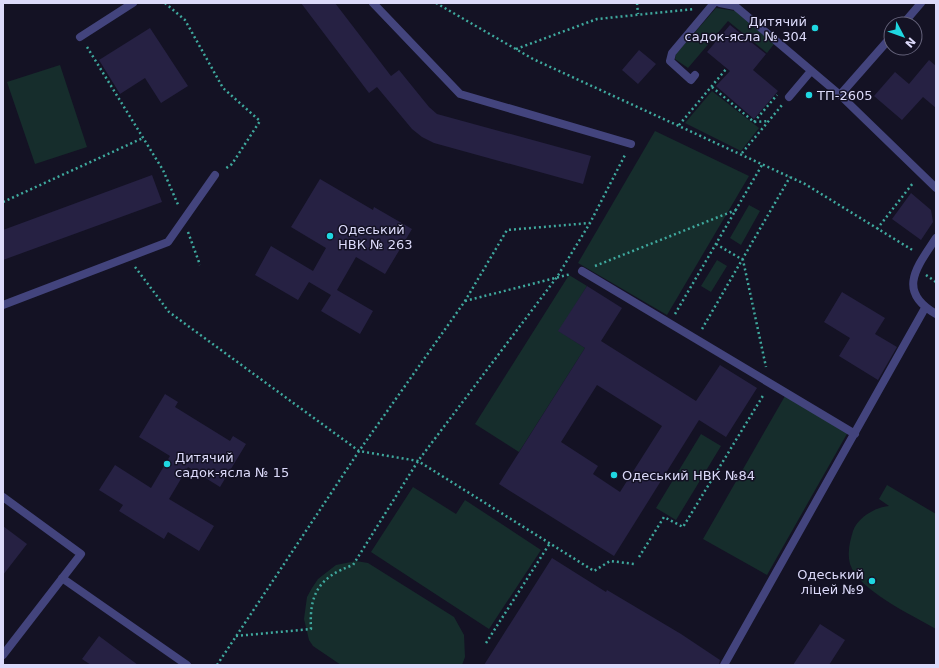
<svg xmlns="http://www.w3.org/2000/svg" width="939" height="668" viewBox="0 0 939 668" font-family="'DejaVu Sans',sans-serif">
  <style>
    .green { fill: #162d2c }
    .building { fill: #262143; fill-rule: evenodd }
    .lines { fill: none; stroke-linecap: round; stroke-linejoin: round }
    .path { stroke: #3fa99e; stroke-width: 2.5; stroke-dasharray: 2 3; stroke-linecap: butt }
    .lane { stroke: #43447d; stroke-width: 8 }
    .poi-dot { fill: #1fd7e1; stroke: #141224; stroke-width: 1.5 }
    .labels { text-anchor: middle; stroke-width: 3; stroke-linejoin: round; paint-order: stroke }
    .poi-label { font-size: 13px; fill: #dcdafa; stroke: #141224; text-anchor: start }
  </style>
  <rect width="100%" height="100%" fill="#141224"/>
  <path class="green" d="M716 8 736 11 774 44 767 53 728 21 688 68 675 59 676 54Z
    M60 65 87 147 35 164 7 82Z
    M712 91 759 128 741 151 685 123Z
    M655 131 749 176 667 315 578 263Z
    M749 205 760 211 741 245 730 238Z
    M717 260 727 266 711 292 701 286Z
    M569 275 587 286 559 331 585 348 519 452 475 424Z
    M785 396 848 432 767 575 703 539Z
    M701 434 721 446 676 520 656 508Z
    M887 485 936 514V629C912 615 858 590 850 564 847 552 850 541 853 531 858 517 876 507 889 506L879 499Z
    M413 487 456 514 465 500 541 550 489 629 371 552Z
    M356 561 368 563 454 617 464 635 465 657 462 665H341L313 646 309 640 304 619 307 597 312 588 318 579 336 565Z"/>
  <path class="building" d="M301 3H335L391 76 399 70 429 107 437 114 591 156 583 184 434 143 422 137 412 129 377 87 369 93Z
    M730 25 766 54 753 70 778 91 754 119 716 86 730 71 707 52Z
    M150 28 188 86 161 103 145 78 120 94 99 60Z
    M639 50 656 64 638 84 622 70Z
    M929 60 936 66V108L923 97 902 120 874 96 895 72 909 84Z
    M152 175 162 202 3 260V230Z
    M320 179 373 210 374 207 412 229 385 274 356 257 337 290 373 311 360 334 321 311 331 295 309 282 298 300 255 275 271 246 313 271 326 248 291 227Z
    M911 193 931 210 933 222 921 240 892 219Z
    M587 286 622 308 601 341 696 401 720 365 757 388 726 437 699 420 614 556 499 484 585 348 558 331ZM597 385 662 426 620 492 593 474 598 466 561 442Z
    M842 292 885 318 875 334 897 347 878 380 839 356 850 338 824 322Z
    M165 394 178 402 175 407 230 441 233 436 246 444 220 487 188 467 169 499 214 526 199 551 168 532 164 539 119 511 123 505 99 490 115 465 151 488 170 456 139 437Z
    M3 526 27 544 3 575Z
    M552 558 606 592 607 590 681 634 720 660 719 665H484Z
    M820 624 845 640 829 665H793Z
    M99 636 138 665H91L82 659Z"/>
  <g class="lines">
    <path class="path" d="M165 3 185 20 223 88 260 121 232 164 225 169
      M436 3 533 59 805 184 914 251
      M637 3 638 14
      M87 47 163 170 179 207
      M516 49 597 19 695 9
      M712 87 754 122 769 121
      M754 122 777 95
      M679 125 727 68
      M742 153 782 105
      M3 202 143 138
      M877 229 913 183
      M188 232 200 265
      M716 244 743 260 766 367
      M595 266 736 210
      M135 267 169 312 359 451 418 461 594 571 610 561 634 564
      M926 275 936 282
      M465 301 571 274
      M675 314 762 165
      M702 329 790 177
      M639 557 664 517 683 527 764 394
      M236 636 311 629C309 594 319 577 353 565L418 461 557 277 590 223 626 153
      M486 643 550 543
      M217 665 359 451 465 301 507 230 590 223"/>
    <path class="lane" d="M373 3 460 94 631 144
      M720 3 735 6 840 95 936 188
      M903 24 921 3
      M80 37 133 3
      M695 75 691 80 670 61 672 53 714 3
      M840 95 891 37
      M789 97 811 71
      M936 238C917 267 896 291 936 314
      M582 271 855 434
      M3 305 168 242 215 175
      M3 497 81 554 3 655
      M62 578 187 665
      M724 665 925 308"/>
  </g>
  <g class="poi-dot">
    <circle cx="815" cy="28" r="4"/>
    <circle cx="809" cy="95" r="4"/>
    <circle cx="330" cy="236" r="4"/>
    <circle cx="167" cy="464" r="4"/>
    <circle cx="614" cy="475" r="4"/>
    <circle cx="872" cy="581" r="4"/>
  </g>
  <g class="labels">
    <g class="poi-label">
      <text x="807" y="26" text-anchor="end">Дитячий<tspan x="807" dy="15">садок-ясла № 304</tspan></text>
      <text x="817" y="100">ТП-2605</text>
      <text x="338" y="234">Одеський<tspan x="338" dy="15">НВК № 263</tspan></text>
      <text x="175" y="462">Дитячий<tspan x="175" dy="15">садок-ясла № 15</tspan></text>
      <text x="622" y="480">Одеський НВК №84</text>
      <text x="864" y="579" text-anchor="end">Одеський<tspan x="864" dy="15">ліцей №9</tspan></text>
    </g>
  </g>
  <rect width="939" height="668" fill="none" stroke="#dcdafa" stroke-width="8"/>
  <g transform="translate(903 36) rotate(131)"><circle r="19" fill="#141224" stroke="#64627a"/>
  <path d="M0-3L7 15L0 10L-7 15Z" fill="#1fd7e1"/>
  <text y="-6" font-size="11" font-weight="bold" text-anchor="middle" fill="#dcdafa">N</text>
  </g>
</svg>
